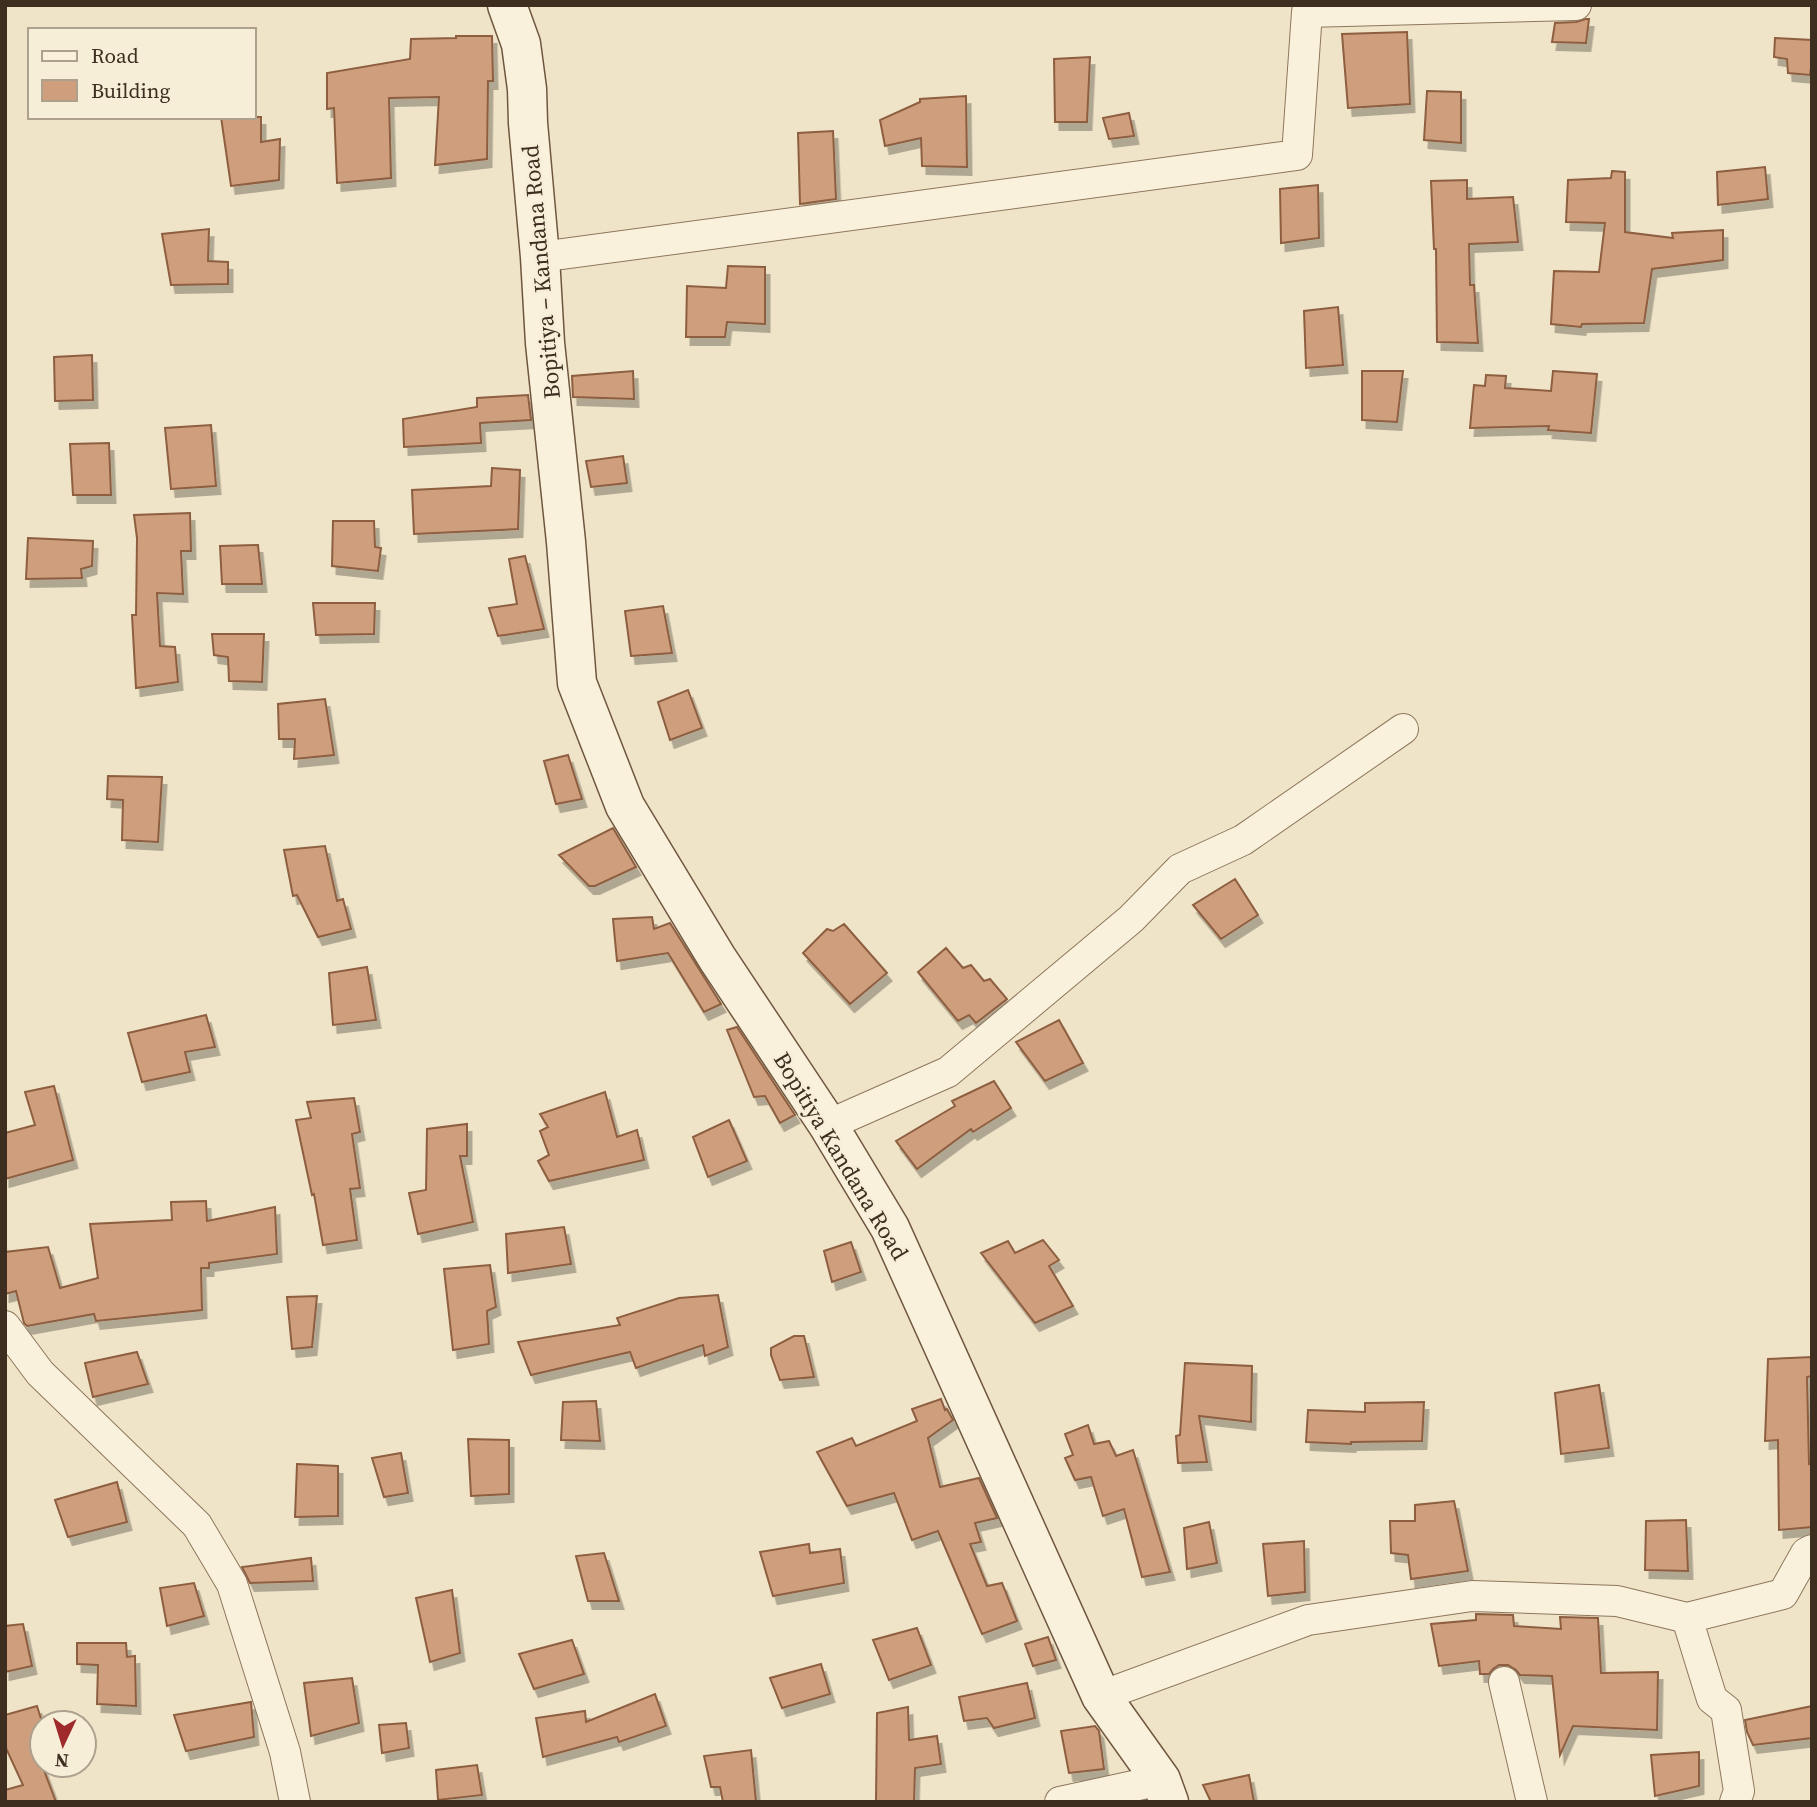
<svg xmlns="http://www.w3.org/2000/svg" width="1817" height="1807" viewBox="0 0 1817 1807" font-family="'Source Serif 4',serif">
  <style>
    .building { fill: #cf9f7d; stroke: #8d5f41; stroke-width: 2; filter: url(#shadow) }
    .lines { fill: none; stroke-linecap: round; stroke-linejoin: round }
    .minor-casing { stroke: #8d765c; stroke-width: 32 }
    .secondary-casing { stroke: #6f573f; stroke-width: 41 }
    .minor { stroke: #faf1dc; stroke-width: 30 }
    .secondary { stroke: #faf1dc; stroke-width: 38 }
    .labels { text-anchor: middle; stroke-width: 5; stroke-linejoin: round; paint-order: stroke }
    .street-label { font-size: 23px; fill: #3d2e20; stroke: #f7eed8 }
  </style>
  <defs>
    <filter id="shadow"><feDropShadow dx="4.5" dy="8" stdDeviation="0" flood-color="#0004"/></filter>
  </defs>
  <rect width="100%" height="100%" fill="#f0e4c8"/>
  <path class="building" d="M1586 19H1589L1586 43 1552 42 1555 23 1576 22Z
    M1407 32 1410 104 1348 108 1342 34Z
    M456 36H492L493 81H488L487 159 435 165 439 97 389 98 391 178 337 183 334 108 327 109V73L410 59 411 39 456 38Z
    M1775 38 1812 40V61L1810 75 1788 73 1787 59 1774 57Z
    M1090 57 1087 122H1055L1054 59Z
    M1427 91 1461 92V143L1424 140Z
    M966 96 967 167 922 166 921 138 885 146 880 120 920 102V99Z
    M1129 113 1134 136 1109 139 1103 118Z
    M221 117H261V142L280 139 279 180 231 186Z
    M833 131 836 199 800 204 798 133Z
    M1765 167 1768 199 1718 205 1717 172Z
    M1612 171 1625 172V232L1673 238 1672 233 1723 230V260L1652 269 1644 323 1582 324 1581 327 1551 324 1554 271 1599 272 1605 223 1566 222 1568 180 1611 178Z
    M1467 180V199L1513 197 1518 242 1469 244 1470 285H1474L1478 343 1437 342 1436 249H1434L1431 181Z
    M1318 185 1319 238 1281 243 1280 189Z
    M209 229 208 261 228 262V284L171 285 162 234Z
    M728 266 765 267V324L727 322 725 337H686L687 286 726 288Z
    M1338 307 1343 365 1306 368 1304 311Z
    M92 355 93 400 55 401 54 357Z
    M633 371 634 399 573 397 572 376Z
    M1362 371H1403L1397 422 1362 420Z
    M1553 371 1597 374 1591 433 1548 430 1549 426 1470 428 1474 385 1485 386 1486 375 1506 376 1505 388 1551 391Z
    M528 395 531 420 480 423 481 443 404 447 403 419 477 407V398Z
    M211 425 216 486 171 489 165 428Z
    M109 443 111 495H73L70 444Z
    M623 456 627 483 591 487 586 461Z
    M492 468 520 470 518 529 414 534 412 490 491 486Z
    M190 513 191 551H181L183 594 157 593 160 646 175 647 178 682 136 688 132 615H136L137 538 134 515Z
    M333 521H374L375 547 381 548 378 571 332 566Z
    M28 538 93 541 92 566 81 569 82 578 26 579Z
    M258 545 262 584H222L220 546Z
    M525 556 544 629 498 636 489 608 517 604 509 559Z
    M313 603H375L374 634 316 635Z
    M663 606 672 653 631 656 625 611Z
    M212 634H264L262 682 229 681 228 657 214 655Z
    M688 690 702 728 670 740 658 702Z
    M325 699 334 755 294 759 295 739H279L278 704Z
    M568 755 582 799 556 804 544 761Z
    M108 776 162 777 158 842 122 840 123 800 107 799Z
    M613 828 636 867 595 886H589L559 855Z
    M325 846 337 901 343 899 351 929 318 937 297 895 293 896 284 850Z
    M1235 879 1258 915 1221 939 1193 905Z
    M652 917 654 929 670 923 721 1004 704 1012 668 953 617 961 613 919Z
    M844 924 887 973 850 1004 803 953 827 929 833 931Z
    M946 948 963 968 971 965 984 981 990 979 1007 999 976 1023 969 1015 958 1021 918 972Z
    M367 967 376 1020 333 1025 329 973Z
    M206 1015 215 1047 185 1052 190 1072 142 1082 128 1033Z
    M1059 1020 1083 1063 1045 1081 1016 1042Z
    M737 1027 795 1115 780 1123 765 1096 754 1097 727 1030Z
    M994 1081 1011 1108 973 1132 971 1129 917 1169 896 1141 955 1106 952 1101Z
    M54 1086 73 1160 5 1179V1133L35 1125 25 1092Z
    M605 1092 617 1137 637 1130 644 1160 549 1181 538 1161 549 1155 540 1131 548 1127 540 1114Z
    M354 1098 360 1132 352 1134 360 1188 350 1189 357 1240 323 1245 314 1194 312 1195 296 1120 311 1118 307 1102Z
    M729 1120 747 1161 708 1177 693 1137Z
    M467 1124V1156H460L473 1222 418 1234 409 1193 426 1190 427 1129Z
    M206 1201 207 1221 275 1207 277 1254 209 1263V1268H201L202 1310 96 1321 94 1314 27 1326 24 1323 16 1291 5 1294V1252L48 1247 60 1288 98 1278 90 1224 172 1220 171 1202Z
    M564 1227 571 1264 508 1273 506 1234Z
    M1043 1240 1059 1260 1049 1266 1073 1306 1035 1323 981 1253 1008 1241 1015 1253Z
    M851 1242 861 1272 832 1282 824 1251Z
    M490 1265 496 1307 487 1311 489 1344 453 1350 444 1269Z
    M718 1295 728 1347 705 1356 703 1345 636 1368 630 1352 531 1375 518 1342 620 1325 617 1318 679 1298Z
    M317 1296 312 1347 292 1349 287 1297Z
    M794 1336H804L814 1377 780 1380 771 1355V1348Z
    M137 1352 148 1384 93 1397 85 1363Z
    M1812 1357V1376L1807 1377 1809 1464 1812 1463V1527L1779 1530 1778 1440 1765 1441 1768 1359Z
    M1185 1363 1252 1366 1251 1422 1199 1416 1207 1462 1178 1463 1176 1436 1180 1435Z
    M1599 1385 1609 1448 1561 1454 1555 1393Z
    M941 1399 945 1410 947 1409 953 1420 928 1438 940 1487 979 1478 997 1518 975 1523 981 1542 970 1544 987 1586 1002 1583 1017 1621 982 1634 938 1531 912 1540 894 1493 847 1506 817 1452 852 1438 856 1446 917 1421 912 1409Z
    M596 1401 600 1441 561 1440 563 1402Z
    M1424 1402 1422 1441 1351 1442V1444L1306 1442 1308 1410 1365 1412V1403Z
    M1088 1425 1094 1444 1109 1441 1116 1456 1133 1450 1170 1572 1142 1577 1124 1509 1103 1516 1091 1477 1075 1480 1065 1458 1073 1455 1065 1434Z
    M468 1439 509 1440V1494L471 1496Z
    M401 1453 408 1493 384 1497 372 1458Z
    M297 1464 338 1466V1516L295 1517Z
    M117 1482 127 1522 68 1537 55 1500Z
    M1454 1501 1468 1571 1411 1579 1408 1555 1391 1553 1390 1521H1415V1505Z
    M1686 1520 1688 1571 1645 1570 1646 1521Z
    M1209 1522 1217 1563 1187 1569 1184 1528Z
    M1304 1541 1305 1592 1268 1596 1263 1544Z
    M809 1544 810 1553 840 1549 844 1583 773 1596 760 1552Z
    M604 1553 619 1601H588L576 1556Z
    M311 1558 313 1581 250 1583 242 1567Z
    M194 1583 204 1616 167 1626 160 1588Z
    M452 1590 460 1653 430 1662 416 1598Z
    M1476 1614 1513 1615 1514 1626 1561 1629 1560 1617 1598 1618 1601 1673 1658 1672 1657 1730 1573 1726 1560 1755 1552 1676 1520 1675 1516 1670 1508 1665H1499L1493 1669 1489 1674H1480L1479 1661 1439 1666 1431 1624 1476 1620Z
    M23 1624 32 1666 5 1672V1626Z
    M917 1628 931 1665 889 1680 873 1640Z
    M1048 1637 1056 1660 1033 1666 1025 1644Z
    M572 1640 584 1674 534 1689 519 1654Z
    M77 1643H126L127 1657 135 1656 136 1706 97 1704 98 1665 77 1664Z
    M821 1664 830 1694 782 1708 770 1678Z
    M352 1678 359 1723 311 1736 304 1683Z
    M1027 1683 1035 1718 994 1728 987 1718 964 1721 959 1697Z
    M655 1694 666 1726 619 1742 617 1737 543 1757 536 1718 585 1711 586 1722Z
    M251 1702 254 1737 186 1751 174 1715Z
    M37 1706 42 1722V1765L56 1802H5V1790L23 1785 5 1746V1715Z
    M1812 1706V1738L1753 1745 1747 1732 1745 1720Z
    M908 1707 909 1740 937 1736 941 1764 915 1768 914 1802H876L877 1713Z
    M406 1723 409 1748 382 1753 379 1725Z
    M1095 1726 1099 1731 1104 1769 1069 1773 1061 1731Z
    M751 1750 756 1802H723L720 1787H711L704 1756Z
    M1699 1752V1786L1655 1796 1651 1755Z
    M477 1765 482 1795 438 1800 436 1770Z
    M1249 1775 1254 1802H1211L1203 1785Z"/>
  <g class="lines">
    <defs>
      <path id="minor" d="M540 257 1297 155 1307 12 1576 5
        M828 1125 948 1072 1131 919 1180 869 1243 840 1403 729
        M5 1326 40 1373 197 1525 232 1584 285 1752 295 1802
        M1687 1618 1712 1699 1726 1710 1739 1791 1735 1802
        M1504 1682 1532 1802
        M1101 1696 1308 1620 1472 1596 1617 1601 1687 1618 1783 1594 1806 1553 1812 1550
        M1060 1802 1161 1780"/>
      <path id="secondary" d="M507 5 521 44 527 89 528 123 540 257 545 343 566 542 577 683 625 806 717 958 828 1125 890 1228 1101 1696 1161 1780 1169 1802"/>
    </defs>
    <use href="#minor" class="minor-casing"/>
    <use href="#secondary" class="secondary-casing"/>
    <use href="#minor" class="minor"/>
    <use href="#secondary" class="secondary"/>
  </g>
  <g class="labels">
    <g class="street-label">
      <text transform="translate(541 272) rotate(-95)" y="8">Bopitiya – Kandana Road</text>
      <text transform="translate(841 1156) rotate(59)" y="8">Bopitiya Kandana Road</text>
    </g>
  </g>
  <rect width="1817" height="1807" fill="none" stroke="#3d2e20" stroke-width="14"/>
  <rect x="28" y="28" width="228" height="91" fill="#f7eed8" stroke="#ada18e" stroke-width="2"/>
  <rect x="42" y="51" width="35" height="10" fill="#faf1dc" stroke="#ada18e" stroke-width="2"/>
  <text x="91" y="63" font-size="21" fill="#3d2e20">Road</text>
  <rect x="42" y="80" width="35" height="21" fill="#cf9f7d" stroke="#ada18e" stroke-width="2"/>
  <text x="91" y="98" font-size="21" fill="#3d2e20">Building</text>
  <g transform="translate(63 1744) rotate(184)"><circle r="33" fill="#f7eed8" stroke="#ada18e" stroke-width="2"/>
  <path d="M0-5L12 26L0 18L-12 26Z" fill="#9e2a2b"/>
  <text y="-10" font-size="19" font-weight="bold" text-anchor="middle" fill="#3d2e20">N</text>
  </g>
</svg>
